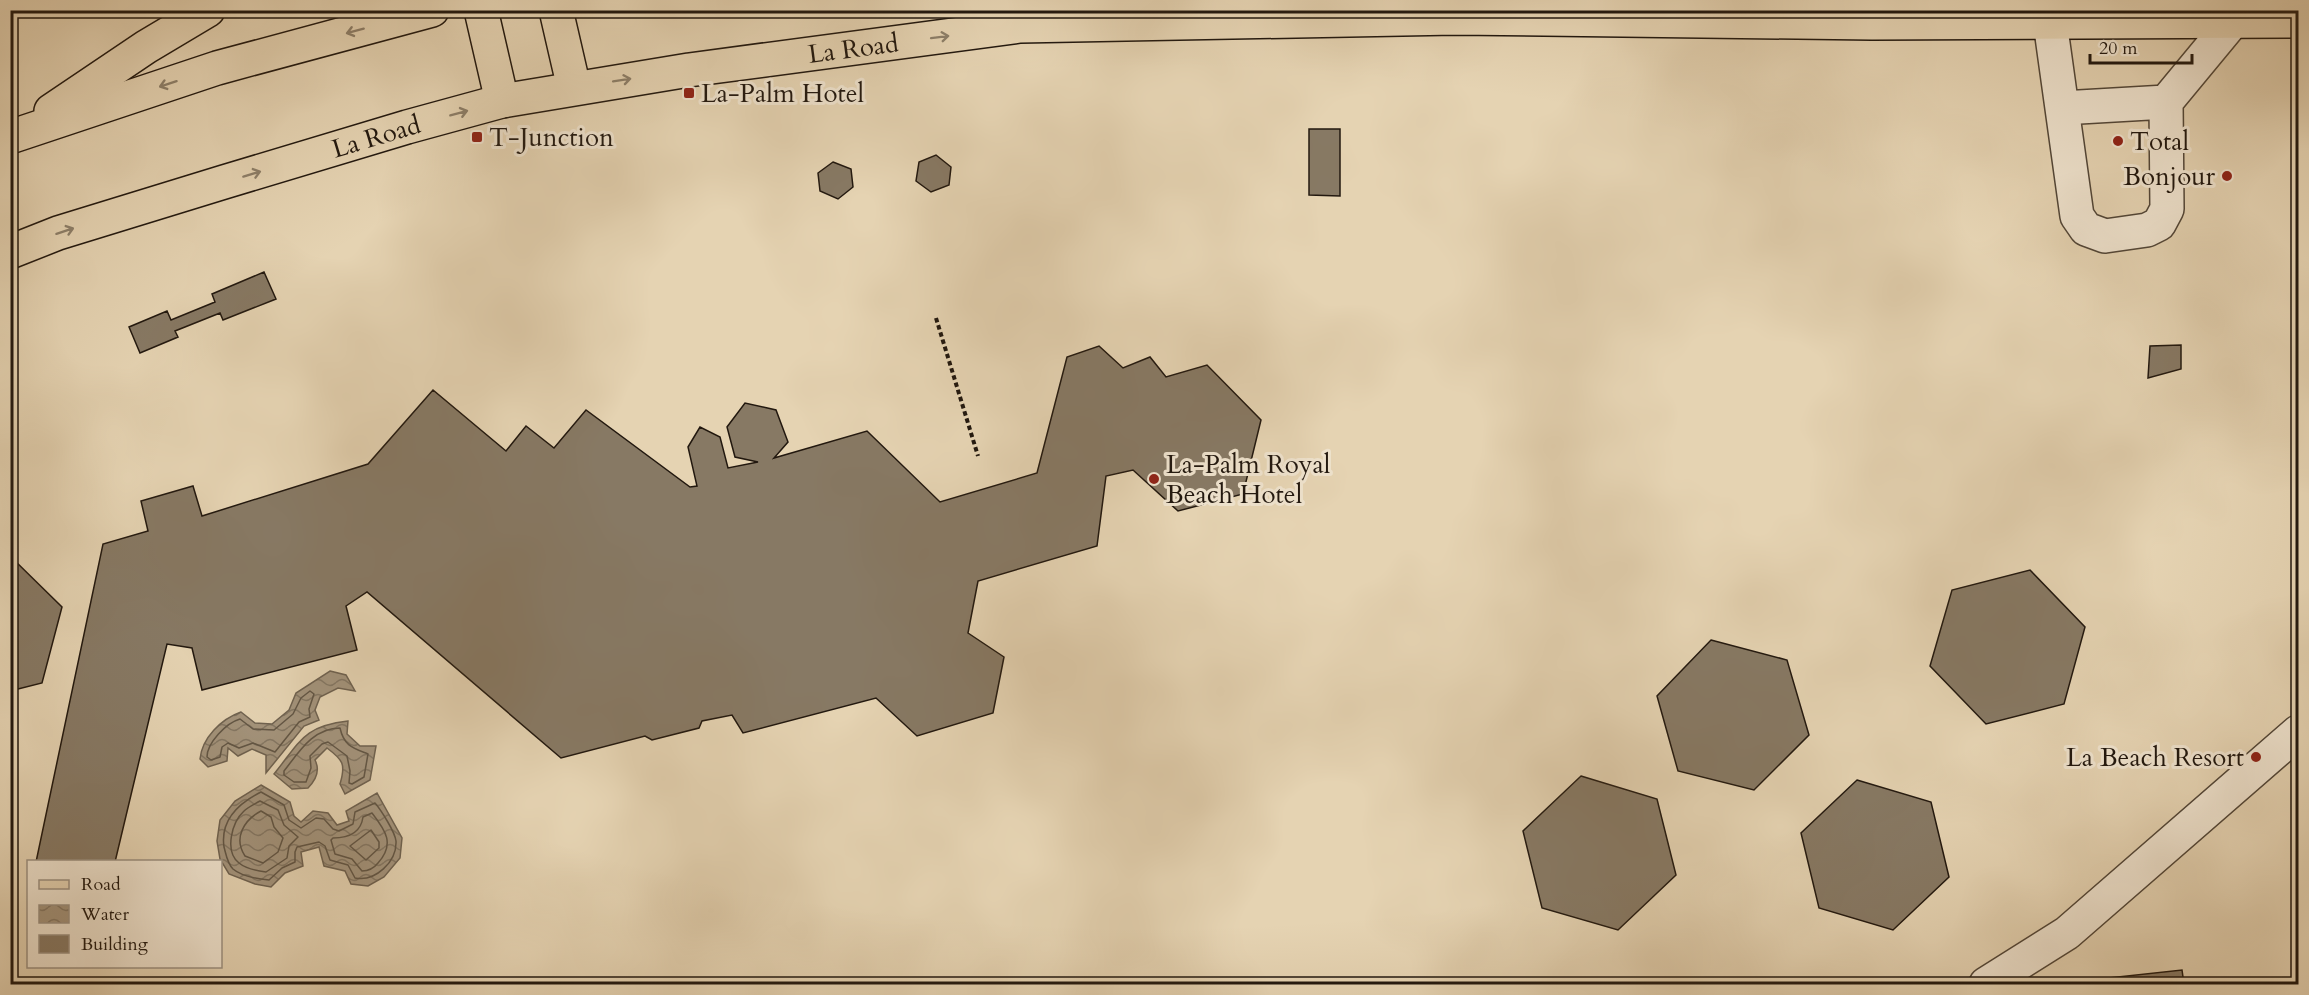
<svg xmlns="http://www.w3.org/2000/svg" width="2309" height="995" viewBox="0 0 2309 995" font-family="Cardo,serif">
  <style>
    .water { fill: url(#water-waves); stroke: #6f6250; stroke-width: 1.5 }
    .lines { fill: none; stroke-linecap: round; stroke-linejoin: round }
    .shore { stroke: #625645; stroke-width: 1.5 }
    .building { fill: #877964; stroke: #22180f; stroke-width: 1.5 }
    .minor-casing { stroke: #534738; stroke-width: 36 }
    .major-casing { stroke: #22180f; stroke-width: 36 }
    .path { stroke: #22180f; stroke-width: 4; stroke-dasharray: 4.5 3; stroke-linecap: butt }
    .minor { stroke: #eee2cd; stroke-width: 33 }
    .major { stroke: #e5d3b2; stroke-width: 33 }
    .oneway { stroke: #8d7f69 }
    .poi-dot { fill: #8f2418; stroke: #eee2cd; stroke-width: 2 }
    .labels { text-anchor: middle; stroke-width: 6; stroke-linejoin: round; paint-order: stroke }
    .street-label { font-size: 26px; fill: #22180f; stroke: #eee2cd }
    .poi-label { font-size: 26px; fill: #22180f; stroke: #eee2cd; text-anchor: start }
  </style>
  <defs>
    <pattern id="water-waves" width="16" height="10" patternUnits="userSpaceOnUse" patternTransform="scale(1.5)"><rect width="16" height="10" fill="#a3937b"/><path d="M0 5q4-4 8 0t8 0" fill="none" stroke="#847763"/></pattern>
  </defs>
  <rect width="100%" height="100%" fill="#e5d3b2"/>
  <filter id="stains"><feTurbulence type="fractalNoise" baseFrequency=".00333" numOctaves="4"/><feColorMatrix values="0 0 0 0 .2 0 0 0 0 .09 0 0 0 0 .02 0 0 0 .5 -.17"/></filter>
  <radialGradient id="worn" r=".72"><stop offset=".6" stop-color="#630" stop-opacity="0"/><stop offset="1" stop-color="#630" stop-opacity=".3"/></radialGradient>
  <path class="water" d="M330 671 346 675 355 691 338 688 320 697 315 710 319 720 304 726 266 773V755L252 749 238 756 228 748 227 761 208 767 200 759C202 738 221 719 241 712L255 723 272 724 289 710 296 693Z
    M348 721 347 734 360 746H376L370 780 345 794 340 784C346 764 343 760 327 748L315 760C320 770 316 780 308 788L292 789 274 774C300 742 303 726 348 721Z
    M261 785 290 802 294 816 301 822 313 811 328 813 337 825 349 821 346 811 377 793 402 838 400 858 384 877 368 886 351 884 345 871 324 866 319 847 301 852 303 866 285 873 271 887 255 884 229 874 220 859 217 841 220 820 235 801Z"/>
  <g class="lines">
    <path class="shore" d="M310 691 314 694 309 709 310 717 299 722 275 752 253 743 239 748 228 743 222 747 220 757 211 760 207 757C207 743 226 723 240 719L253 729 274 730 293 714 301 698Z
      M340 728C344 746 353 748 368 754L364 777 352 784 349 783 350 771 347 756 328 742 322 744 310 756 311 768 306 782H294L284 775V771C299 752 313 728 340 728Z
      M261 792 284 805 289 820 301 828 316 818 324 819 333 829 339 831 353 824 355 812 375 803C381 810 395 832 396 841 397 862 375 882 355 878L348 865 330 860 325 846 319 842 297 847 295 852V862L282 868 269 880C259 879 241 876 233 869 227 863 226 854 224 847 220 820 239 803 261 792Z
      M260 801 278 810 284 825 298 837 289 846 287 858 266 872C258 871 245 868 239 863 224 851 232 822 244 811 248 807 255 804 260 801Z
      M261 811 271 817 274 827 283 838 278 852 263 863 245 856C233 838 244 820 261 811Z
      M372 813C386 831 395 844 378 863 374 868 368 871 362 871L352 859 335 854 331 840 333 838C349 838 361 832 363 817Z
      M371 830 379 842V848L366 860 350 846Z"/>
  </g>
  <path class="building" d="M1309 129H1340V196L1309 195Z
    M936 155 951 167 949 185 931 192 916 181 919 162Z
    M833 162 851 169 853 187 838 199 820 191 818 173Z
    M264 272 276 299 223 320 220 313 175 331 178 337 140 353 129 327 167 311 171 320 215 302 212 294Z
    M2181 345V369L2148 378 2150 346Z
    M1099 346 1123 368 1150 357 1166 377 1207 365 1261 420 1243 494 1178 511 1133 470 1106 476 1097 546 978 581 968 633 1004 657 993 713 917 736 876 698 743 733 732 715 702 721 699 728 652 740 645 736 561 758 367 592 346 606 357 650 202 690 192 648 167 644 115 862H36L103 544 148 531 141 501 193 486 202 516 368 464 433 390 506 451 526 426 554 448 586 410 690 487 697 486 688 447 700 427 720 437 728 468 758 462 735 457 727 427 745 403 776 410 788 442 774 458 867 431 940 502 1037 473 1067 357Z
    M10 556 62 607 42 683 10 691Z
    M2030 570 2085 627 2064 704 1986 724 1930 666 1952 590Z
    M1711 640 1787 660 1809 735 1754 790 1678 771 1657 696Z
    M1581 776 1657 799 1676 875 1618 930 1542 908 1523 831Z
    M1857 780 1931 802 1949 877 1893 930 1819 908 1801 833Z
    M2182 970 2184 984H2053Z"/>
  <g class="lines">
    <defs>
      <path id="minor" d="M2050 22 2077 216 2086 229 2105 236 2147 230 2159 224 2167 209 2166 102 2233 21
        M2062 108 2166 102
        M1986 984 2067 933 2298 732"/>
      <g id="major">
        <path d="M481 10 502 101"/>
        <path d="M556 10 574 88"/>
        <path d="M51 111 146 47 208 10"/>
        <path d="M10 137 217 68 432 10"/>
        <path id="s1" d="M10 252 58 233 224 182 407 127 502 101 689 70 1020 26 1455 18 1872 23 2298 21"/>
      </g>
    </defs>
    <use href="#minor" class="minor-casing"/>
    <use href="#major" class="major-casing"/>
    <path class="path" d="M936 318 978 456"/>
    <use href="#minor" class="minor"/>
    <use href="#major" class="major"/>
  </g>
  <defs><path id="oneway-shaft" d="M-6 0H5M1.5-3L5.5 0L1.5 3" fill="none" stroke-width="1.6" stroke-linecap="round" stroke-linejoin="round" transform="scale(1.5)"/></defs>
  <g class="oneway">
    <use href="#oneway-shaft" transform="translate(355 31) rotate(165)"/>
    <use href="#oneway-shaft" transform="translate(940 37) rotate(-7)"/>
    <use href="#oneway-shaft" transform="translate(622 80) rotate(-9)"/>
    <use href="#oneway-shaft" transform="translate(168 84) rotate(162)"/>
    <use href="#oneway-shaft" transform="translate(459 113) rotate(-15)"/>
    <use href="#oneway-shaft" transform="translate(252 174) rotate(-17)"/>
    <use href="#oneway-shaft" transform="translate(65 231) rotate(-18)"/>
  </g>
  <g class="poi-dot">
    <rect x="683" y="87" width="12" height="12" rx="3"/>
    <rect x="471" y="131" width="12" height="12" rx="3"/>
    <circle cx="2118" cy="141" r="6"/>
    <circle cx="2227" cy="176" r="6"/>
    <circle cx="1154" cy="479" r="6"/>
    <circle cx="2256" cy="757" r="6"/>
  </g>
  <g class="labels">
    <g class="street-label">
      <text dy="9" stroke="none"><textPath href="#s1" startOffset="870">La Road</textPath></text>
      <text dy="9" stroke="none"><textPath href="#s1" startOffset="384">La Road</textPath></text>
    </g>
    <g class="poi-label">
      <text x="701" y="102">La-Palm Hotel</text>
      <text x="489" y="146">T-Junction</text>
      <text x="2130" y="150">Total</text>
      <text x="2215" y="185" text-anchor="end">Bonjour</text>
      <text x="1166" y="473">La-Palm Royal<tspan x="1166" dy="30">Beach Hotel</tspan></text>
      <text x="2244" y="766" text-anchor="end">La Beach Resort</text>
    </g>
  </g>
  <rect width="2309" height="995" fill="none" stroke="#e5d3b2" stroke-width="36"/>
  <rect x="12" y="12" width="2285" height="971" fill="none" stroke="#22180f" stroke-width="3"/>
  <rect x="18" y="18" width="2273" height="959" fill="none" stroke="#22180f" stroke-width="1.5"/>
  <rect x="27" y="860" width="195" height="108" fill="#eee2cd" stroke="#9c9181" stroke-width="1.5"/>
  <rect x="39" y="880" width="30" height="9" fill="#e5d3b2" stroke="#9c9181" stroke-width="1.5"/>
  <text x="81" y="890" font-size="18" fill="#22180f">Road</text>
  <rect x="39" y="905" width="30" height="18" fill="url(#water-waves)" stroke="#9c9181" stroke-width="1.5"/>
  <text x="81" y="920" font-size="18" fill="#22180f">Water</text>
  <rect x="39" y="935" width="30" height="18" fill="#877964" stroke="#9c9181" stroke-width="1.5"/>
  <text x="81" y="950" font-size="18" fill="#22180f">Building</text>
  <path d="M2090 54v9h102v-9" fill="none" stroke="#22180f" stroke-width="3"/>
  <text x="2099" y="54" font-size="18" fill="#22180f" stroke="#eee2cd" stroke-width="4.5" paint-order="stroke">20 m</text>
  <rect width="100%" height="100%" filter="url(#stains)"/>
  <rect width="100%" height="100%" fill="url(#worn)"/>
</svg>
